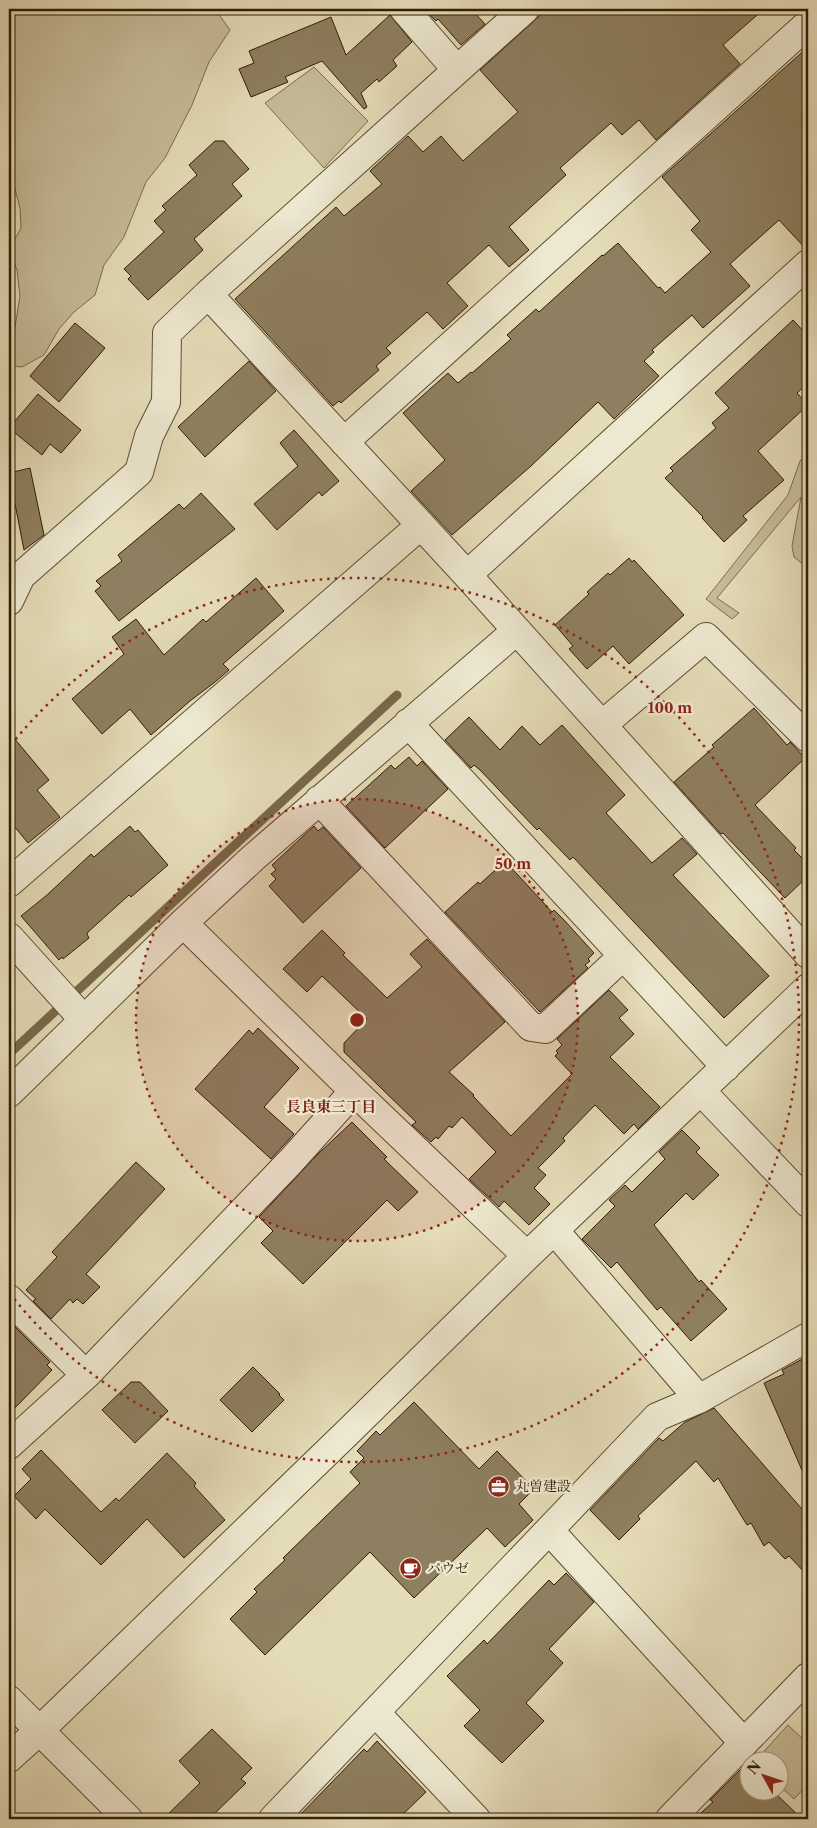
<svg xmlns="http://www.w3.org/2000/svg" width="817" height="1828" viewBox="0 0 817 1828" font-family="'Libre Caslon Text','Noto Serif JP',serif">
  <style>
    .green { fill: #c6bb98; stroke: #7c6c4d }
    .lines { fill: none; stroke-linecap: round; stroke-linejoin: round }
    .stream { stroke: #786849; stroke-width: 9 }
    .building { fill: #8e7f60; stroke: #311c02 }
    .minor-casing { stroke: #5e4c2f; stroke-width: 30 }
    .minor { stroke: #ede8d0; stroke-width: 28 }
    .ring { fill: none; stroke: #8f2418; stroke-width: 2.5; stroke-dasharray: 2.5 5 }
    .labels { text-anchor: middle; stroke-width: 4.5; stroke-linejoin: round; paint-order: stroke }
    .poi-label { font-size: 14px; fill: #311c02; stroke: #ede8d0; text-anchor: start }
    .neighbourhood-label { font-size: 15px; font-weight: bold; fill: #7a1f14; stroke: #ede8d0 }
    .centre { fill: #8f2418; stroke: #ede8d0; stroke-width: 2.5 }
    .ring-label { font-size: 15px; text-anchor: middle; font-weight: bold; fill: #8f2418; stroke: #ede8d0; stroke-width: 4.5; stroke-linejoin: round; paint-order: stroke }
  </style>
  <rect width="100%" height="100%" fill="#e4dbb7"/>
  <filter id="stains"><feTurbulence type="fractalNoise" baseFrequency=".004" numOctaves="4"/><feColorMatrix values="0 0 0 0 .2 0 0 0 0 .09 0 0 0 0 .02 0 0 0 .5 -.17"/></filter>
  <radialGradient id="worn" r=".72"><stop offset=".6" stop-color="#630" stop-opacity="0"/><stop offset="1" stop-color="#630" stop-opacity=".3"/></radialGradient>
  <path class="green" d="M9 9H215L230 30 209 62 192 105 165 158 146 182 124 237 104 265 95 295 74 312 59 329 44 355 22 367 12 366 11 352 20 296 17 270 11 255 12 244 21 228 20 208 15 189 9 176Z
    M314 67 368 121 324 168 265 103Z
    M808 452V568L794 557 792 546 801 497 717 598 739 613 732 619 706 599 788 495 800 461Z
    M788 1725 808 1744V1784L794 1799 780 1786V1760H756Z"/>
  <g class="lines">
    <path class="stream" d="M9 1054 397 695"/>
  </g>
  <path class="building" d="M424 9H471L485 24 461 45 438 19 436 21Z
    M547 9H764L723 45 740 64 656 140 639 120 622 135 611 123 560 168 566 175 509 227 529 250 509 267 489 245 447 283 468 306 443 329 427 312 386 348 391 353 376 366 379 370 341 403 339 401 333 406 235 299 336 207 344 216 382 184 370 171 408 136 423 152 441 136 463 161 518 112 480 70Z
    M390 15 412 42 393 60 397 66 379 82 377 79 361 93 367 107 364 109 322 61 285 77 288 82 251 97 239 69 254 63 249 51 331 17 346 55Z
    M808 47V249H806L779 220 730 264 750 286 703 328 692 315 652 350 654 352 644 361 659 376 614 419 598 402 531 466 452 535 411 491 445 460 403 413 448 373 458 383 471 372 472 373 511 339 507 335 536 309 539 312 602 255 603 256 618 243 658 288 660 287 665 293 711 252 691 230 700 221 662 177Z
    M215 141H224L249 169 232 184 242 196 194 239 203 250 148 300 128 279 131 276 124 269 164 232 154 221 166 210 162 206 197 175 189 165Z
    M793 320 808 336V383L797 393 808 405 758 451 784 480 743 516 747 520 724 542 702 518 703 517 665 478 673 471 670 468 716 428 712 423 729 408 715 393Z
    M75 323 105 348 59 402 30 376Z
    M249 361 276 391 205 457 178 427Z
    M38 394 81 430 61 453 50 444 42 455 9 428Z
    M294 430 339 481 322 496 319 492 277 530 254 504 298 466 280 443Z
    M30 468 44 535 24 550 9 473Z
    M201 493 235 529 119 621 95 591 101 586 96 581 122 561 118 555 179 504 184 509Z
    M629 558 632 562 634 560 684 615 629 664 613 646 587 669 569 649 573 646 555 625 589 594 587 592 608 573 610 575Z
    M256 578 284 611 223 664 229 670 215 682 190 701 151 735 130 709 102 734 72 699 124 654 112 637 136 619 164 655 203 619 206 622Z
    M754 708 787 745 790 742 805 758 755 805 796 848 794 850 808 864V876L785 898 723 833 721 834 674 782 714 747 712 745Z
    M469 717 500 750 522 726 540 745 562 725 625 795 606 813 652 863 682 838 697 854 673 875 769 976 724 1018 573 857 570 860 539 828 537 830 480 770 474 765 471 768 445 740Z
    M9 732 49 780 37 790 60 817 28 843 9 820Z
    M409 757 417 766 422 761 448 789 385 848 346 806 391 765 395 769Z
    M130 826 135 832 138 830 168 865 131 897 129 895 88 932 87 934 89 938 63 959 62 957 59 960 21 916 47 895 91 854 94 857Z
    M314 826 318 831 323 827 361 868 303 923 269 886 276 879 271 874 276 870 272 865Z
    M505 861 552 912 554 910 565 921 594 953 588 959 590 961 585 965 588 968 540 1012 445 912 478 882 480 884Z
    M322 930 345 953 343 955 387 998 422 967 410 954 427 939 505 1022 449 1072 474 1095 473 1096 511 1136 572 1074 555 1056 558 1053 556 1051 562 1045 557 1039 609 990 628 1010 619 1018 634 1034 610 1057 660 1107 638 1129 634 1124 624 1134 595 1105 563 1138 565 1141 538 1168 546 1175 534 1188 550 1204 529 1225 504 1201 499 1207 469 1179 496 1152 462 1117 452 1128 449 1126 438 1139 436 1137 431 1142 412 1125 416 1122 344 1052V1043L367 1019 322 976 307 992 283 969Z
    M258 1028 299 1068 264 1107 294 1134 271 1159 195 1089 249 1030 253 1034Z
    M352 1122 387 1157 384 1159 418 1192 398 1211 387 1200 303 1284 261 1243 273 1231 259 1217 317 1155Z
    M682 1130 700 1148 696 1152 719 1175 693 1200 686 1193 654 1225 699 1282 701 1280 727 1309 691 1341 661 1307 657 1310 617 1262 611 1268 582 1239 615 1206 609 1200 625 1185 632 1192 665 1159 659 1152Z
    M136 1162 165 1189 86 1274 100 1287 83 1304 77 1299 73 1303 70 1299 51 1319 33 1301 36 1299 26 1290 57 1257 52 1252Z
    M9 1321 50 1362 47 1365 52 1370 9 1414Z
    M808 1356V1484L764 1383 784 1374 782 1370Z
    M253 1367 280 1394 279 1395 284 1400 252 1432 220 1400Z
    M131 1382H140L168 1411 135 1443 102 1410Z
    M414 1402 479 1469 497 1451 534 1489 519 1504 533 1520 505 1547 487 1528 414 1598 370 1552 265 1655 230 1619 257 1592 254 1589 285 1560 283 1558 360 1483 350 1472 364 1458 357 1451 376 1431 380 1435Z
    M714 1408 808 1516V1576L789 1556 785 1559 769 1542 764 1546 751 1523 747 1525 718 1478 714 1482 696 1461 638 1516 640 1519 619 1540 590 1510 659 1438 663 1441 685 1422Z
    M41 1450 101 1512 116 1498 119 1501 167 1453 196 1483 194 1486 225 1520 184 1558 147 1519 101 1565 45 1509 36 1519 14 1496 31 1479 22 1469Z
    M566 1573 594 1602 549 1649 563 1663 526 1703 544 1721 502 1763 464 1726 480 1710 447 1676 484 1640 487 1644 549 1580 554 1585Z
    M212 1729 252 1768 241 1779 246 1783 209 1819H163L200 1783 179 1761Z
    M377 1741 426 1792 398 1819H296L364 1749 367 1752Z
    M750 1760V1790H772L802 1819H694L713 1802 710 1800Z"/>
  <g class="lines">
    <defs>
      <path id="minor" d="M404 9 457 70
        M208 294 467 575 808 954
        M344 442 808 24
        M467 575 808 264
        M9 601 21 576 139 472 149 436 166 402 167 333 208 294 525 9
        M408 723 726 1067
        M602 725 706 637 808 738
        M319 800 531 1027 545 1029 623 956
        M9 883 421 525
        M183 923 354 1091 527 1256
        M9 937 84 1020
        M701 1091 808 1203
        M9 1093 183 923 253 858 516 631
        M554 1230 699 1399
        M9 1299 86 1375
        M9 1445 86 1375 291 1161 354 1091
        M549 1530 744 1743
        M9 1700 128 1819
        M375 1712 476 1819
        M9 1758 39 1731 350 1430 527 1256 808 988
        M273 1819 657 1417 699 1399 808 1337
        M670 1819 808 1677"/>
    </defs>
    <use href="#minor" class="minor-casing"/>
    <use href="#minor" class="minor"/>
  </g>
  <circle cx="357" cy="1020" r="221" fill="#8f2418" fill-opacity=".12"/>
  <g class="ring">
    <circle cx="357" cy="1020" r="221"/>
    <path d="M11 745A442 442 0 1 1 11 1295"/>
  </g>
  <defs>
    <symbol id="office-disc" viewBox="-11 -11 22 22"><circle r="9.5" fill="#8f2418" stroke="#ede8d0"/><path d="M-6-3h4V-5.5h4V-3h4V5H-6ZM-1-4.5V-3h2v-1.5ZM-6 0V1H6V0Z" fill="#fff"/></symbol>
    <symbol id="cafe-disc" viewBox="-11 -11 22 22"><circle r="9.5" fill="#8f2418" stroke="#ede8d0"/><path d="M-5.5-4.5H6V0H3Q3 3.5 0 3.5H-2.5Q-5.5 3.5-5.5 0ZM3-3.2v2h1.7v-2ZM-6 4.5H4V6H-6Z" fill="#fff"/></symbol>
  </defs>
  <g fill-rule="evenodd">
    <use href="#office-disc" x="486" y="1474" width="25" height="25"/>
    <use href="#cafe-disc" x="398" y="1556" width="25" height="25"/>
  </g>
  <g class="labels">
    <g class="poi-label">
      <text x="515" y="1491">丸曽建設</text>
      <text x="427" y="1573">パウゼ</text>
    </g>
    <g class="neighbourhood-label">
      <text x="331" y="1112">長良東三丁目</text>
    </g>
  </g>
  <circle cx="357" cy="1020" r="8" class="centre"/>
  <g class="ring-label">
    <text x="670" y="713">100 m</text>
    <text x="513" y="869">50 m</text>
  </g>
  <rect width="817" height="1828" fill="none" stroke="#e4dbb7" stroke-width="30"/>
  <rect x="10" y="10" width="797" height="1808" fill="none" stroke="#311c02" stroke-width="2.5"/>
  <rect x="15" y="15" width="787" height="1798" fill="none" stroke="#311c02"/>
  <g transform="translate(764 1776) rotate(310)"><circle r="24" fill="#ede8d0" stroke="#a2967e"/>
  <path d="M0-4L9 19L0 12L-9 19Z" fill="#8f2418"/>
  <text y="-8" font-size="14" font-weight="bold" text-anchor="middle" fill="#311c02">N</text>
  </g>
  <rect width="100%" height="100%" filter="url(#stains)"/>
  <rect width="100%" height="100%" fill="url(#worn)"/>
</svg>
